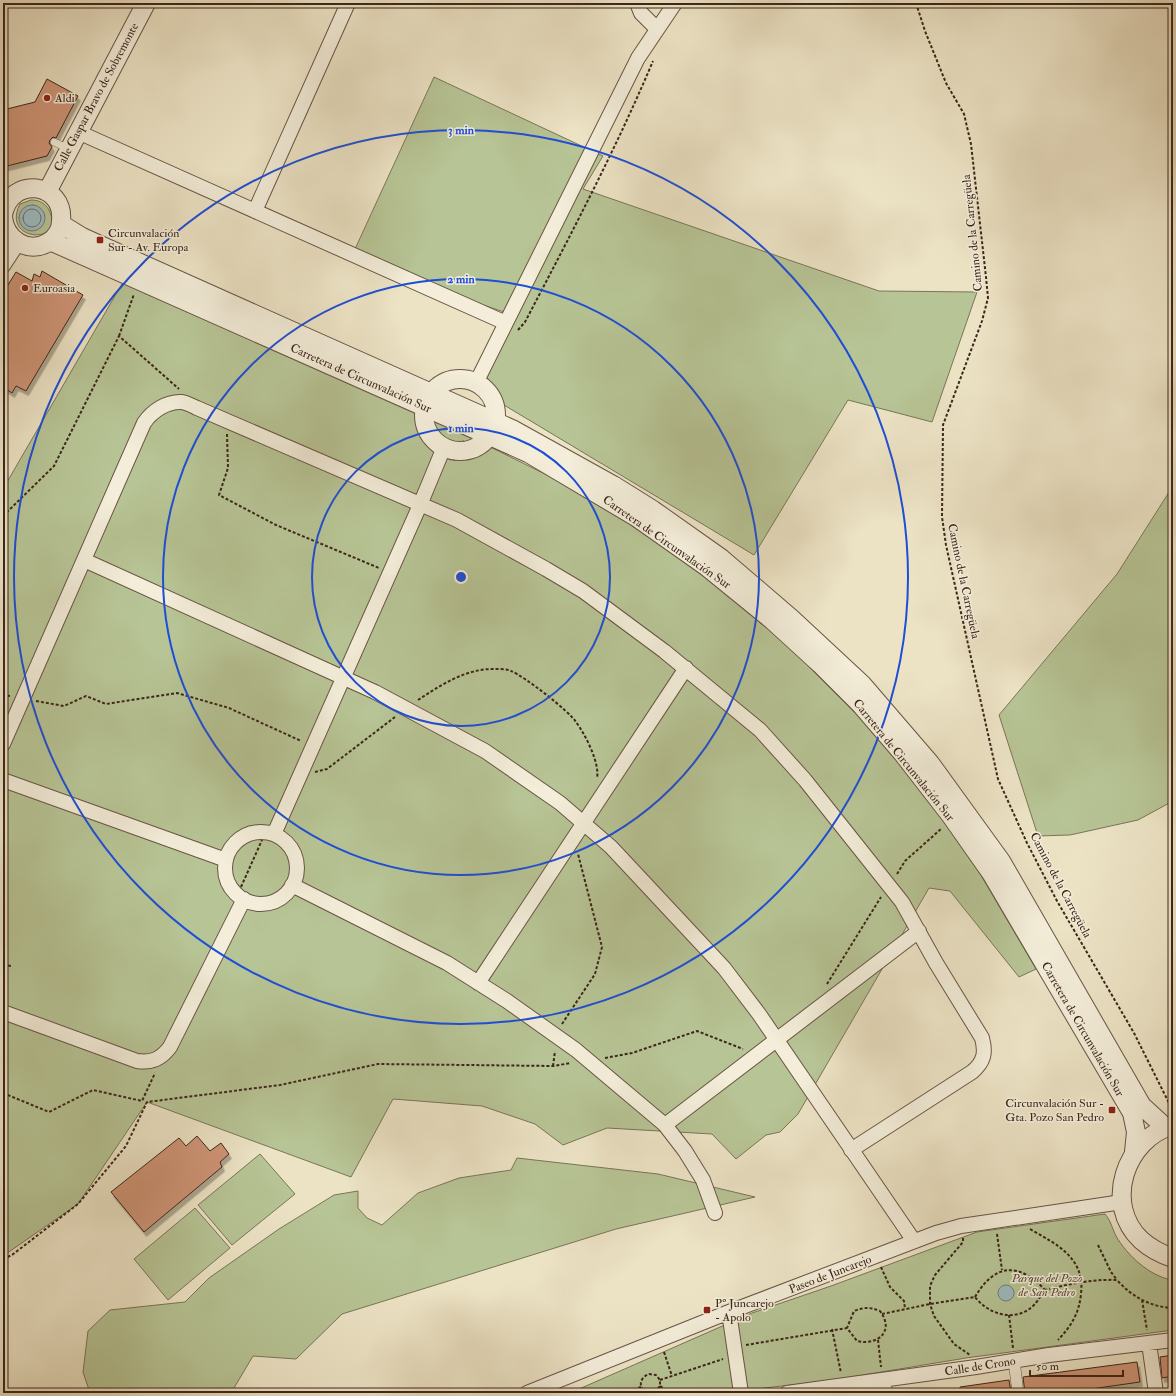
<svg xmlns="http://www.w3.org/2000/svg" width="1176" height="1396" viewBox="0 0 1176 1396" font-family="'IM FELL Double Pica',serif">
  <style>
    .green { fill: #b7c495; stroke: #7a7558; fill-rule: evenodd }
    .water { fill: #9dbbbf; stroke: #767f7d }
    .lines { fill: none; stroke-linecap: round; stroke-linejoin: round }
    .shore { stroke: #6c706c; stroke-width: 1 }
    .building { fill: #cf9577; stroke: #3c261a; filter: url(#shadow) }
    .service-casing { stroke: #685545; stroke-width: 8 }
    .pedestrian-casing { stroke: #685545; stroke-width: 12 }
    .minor-casing { stroke: #685545; stroke-width: 16 }
    .tertiary-casing { stroke: #685545; stroke-width: 20 }
    .path { stroke: #3c261a; stroke-width: 2; stroke-dasharray: 3 2; stroke-linecap: butt }
    .service { stroke: #f3edd9; stroke-width: 7 }
    .pedestrian { stroke: #f3edd9; stroke-width: 11 }
    .minor { stroke: #f3edd9; stroke-width: 14 }
    .tertiary { stroke: #f3edd9; stroke-width: 18 }
    .ring { fill: none; stroke: #1d4ed8; stroke-width: 2 }
    .poi-dot { fill: #8f2418; stroke: #f3edd9; stroke-width: 1.5 }
    .labels { text-anchor: middle; stroke-width: 3; stroke-linejoin: round; paint-order: stroke }
    .street-label { font-size: 12px; fill: #3c261a; stroke: #f3edd9 }
    .poi-label { font-size: 12px; fill: #3c261a; stroke: #f3edd9; text-anchor: start }
    .park-label { font-size: 12px; font-style: italic; fill: #5b4e39; stroke: #f3edd9 }
    .centre { fill: #1d4ed8; stroke: #f3edd9; stroke-width: 2 }
    .ring-label { font-size: 12px; text-anchor: middle; font-weight: bold; fill: #1d4ed8; stroke: #f3edd9; stroke-width: 3; stroke-linejoin: round; paint-order: stroke }
  </style>
  <defs>
    <filter id="shadow"><feDropShadow dx="2.5" dy="4.5" stdDeviation="0" flood-color="#0004"/></filter>
  </defs>
  <rect width="100%" height="100%" fill="#ece3c5"/>
  <filter id="stains"><feTurbulence type="fractalNoise" baseFrequency=".005" numOctaves="4"/><feColorMatrix values="0 0 0 0 .2 0 0 0 0 .09 0 0 0 0 .02 0 0 0 .5 -.17"/></filter>
  <radialGradient id="worn" r=".72"><stop offset=".6" stop-color="#630" stop-opacity="0"/><stop offset="1" stop-color="#630" stop-opacity=".3"/></radialGradient>
  <path class="green" d="M434 77 603 156 583 189 879 291 977 292 932 422 848 400 754 555 494 399 468 388 510 314 350 260Z
    M31 200C39 200 45 203 49 210 67 246 0 242 20 204ZM34 205 41 209 45 216 19 218C21 210 26 206 34 205Z
    M123 282 220 323 470 437 551 477 667 547 783 641 882 740 966 850 1036 969 1019 977 950 891 929 888 798 1114 780 1132 766 1135 736 1159 712 1134 607 1128 563 1145 535 1124 482 1106 393 1099 351 1177 147 1102 78 1204 3 1256V489Z
    M1173 486V801L1138 820 1070 835 1038 836 999 715 1117 574Z
    M260 1154 295 1194 232 1245 198 1205Z
    M517 1158 658 1174 755 1197 616 1229 342 1314 296 1359 253 1356 231 1393H90L83 1372 88 1331 110 1310 185 1302 209 1278 279 1229 334 1195 358 1191V1208L367 1218 382 1225 418 1193 459 1178 511 1170Z
    M195 1208 230 1248 168 1300 134 1259Z
    M1105 1214C1111 1221 1112 1228 1116 1236 1127 1255 1150 1277 1173 1280V1330L966 1358 833 1380 722 1393H570L752 1313 831 1286 977 1232Z"/>
  <path class="water" d="M19 218a13 13 0 1 1 26 0a13 13 0 1 1-26 0Z
    M998 1293a8 8 0 1 1 16 0a8 8 0 1 1-16 0Z"/>
  <g class="lines">
    <path class="shore" d="M23 218a9 9 0 1 1 18 0a9 9 0 1 1-18 0Z"/>
  </g>
  <path class="building" d="M47 79 78 96 56 138 53 137 50 140 49 143 52 147 47 156 3 167V110L35 102Z
    M42 271 83 295 26 391 16 386 12 393 3 387V293L16 272 32 281 34 274 40 277Z
    M197 1136 210 1151 221 1143 229 1154 220 1162 222 1167 144 1232 111 1192 179 1138 186 1146Z
    M1173 1355V1376L1162 1378 1160 1357Z
    M1137 1362 1140 1382 1063 1393H1025L1023 1377Z
    M1009 1380 1011 1393H960V1387Z"/>
  <g class="lines">
    <defs>
      <path id="service" d="M54 142 69 149"/>
      <path id="pedestrian" d="M1014 1360 1018 1393"/>
      <path id="minor" d="M637 3 641 13 657 29
        M78 132 506 323
        M255 211 348 3
        M3 266 18 243
        M476 383 638 58 675 3
        M84 560 375 692 485 751 560 803 611 847 724 968 759 1014 914 1241
        M3 744 144 423C152 411 167 401 182 402 187 403 193 406 197 408L457 520 546 569 583 591 664 651 760 730 805 780 902 902 936 963 982 1038C986 1053 984 1062 972 1072L851 1150
        M3 780 226 860
        M225 868a36 36 0 1 1 72 0a36 36 0 1 1-72 0Z
        M274 834 420 505 444 447
        M292 885 447 963 507 1001 576 1050 665 1125 685 1151 703 1180 715 1213
        M478 983 686 668
        M3 1012 137 1061C152 1063 161 1059 170 1047L244 899
        M665 1125 919 931
        M729 1312 741 1393
        M1149 1343 1156 1393
        M883 1380 885 1393
        M527 1393 729 1312 936 1233 961 1226 1122 1202
        M787 1393 976 1367 1049 1355 1173 1340"/>
      <path id="tertiary" d="M47 192 146 3
        M3 215C10 175 65 182 61 221 61 229 56 237 49 242 28 255 5 239 3 217
        M61 224 82 237 514 430 613 485 653 510 721 558 791 618 862 684 930 763 1001 861 1142 1106 1165 1127
        M50 241 528 453 636 517 707 567 772 620 820 664 860 704 903 754 951 816 991 873 1132 1113 1136 1132 1134 1152
        M424 415a36 36 0 1 1 72 0a36 36 0 1 1-72 0Z
        M1173 1125C1125 1139 1103 1204 1141 1240 1151 1249 1161 1254 1173 1258"/>
    </defs>
    <use href="#service" class="service-casing"/>
    <use href="#pedestrian" class="pedestrian-casing"/>
    <use href="#minor" class="minor-casing"/>
    <use href="#tertiary" class="tertiary-casing"/>
    <path class="path" d="M916 3 925 31 946 83 964 114 971 144 986 277 988 298 982 321 943 425 942 517 946 545 998 779 1027 843 1057 901 1134 1033 1173 1111
      M688 7 691 3
      M518 330 525 322C570 236 615 151 653 61
      M119 336 134 294
      M227 434 228 468 219 495 276 525 379 568
      M454 460 464 441
      M3 516 54 466 119 336 179 389
      M3 695 10 696
      M418 700C441 685 465 669 493 669 499 669 507 669 511 671 524 676 569 711 576 722 585 734 600 763 597 778
      M36 701 64 706 86 696 106 704 177 693 229 708 301 741
      M315 772 327 769 395 717
      M897 874 905 861 941 829
      M241 887 262 840
      M3 965 12 966
      M827 984 881 897
      M562 1024 595 974 602 947 578 854
      M605 1058 632 1053 697 1031 743 1049
      M553 1066 555 1051
      M3 1093 49 1112 93 1090 142 1101 155 1073
      M1030 1229C1058 1245 1085 1258 1081 1294 1079 1314 1071 1326 1058 1340
      M997 1234 1002 1270
      M963 1238V1242L935 1275 930 1286V1304L934 1316 954 1344 970 1355
      M1098 1245 1111 1272 1117 1280
      M3 1259 12 1255 78 1204 126 1146 147 1102 280 1085 378 1064 553 1066 571 1063
      M881 1267 890 1287 904 1301 905 1309
      M975 1297C995 1263 1019 1262 1045 1290
      M1142 1300 1147 1330
      M882 1314 930 1304 975 1297C989 1315 1016 1323 1034 1305 1038 1301 1041 1295 1045 1290 1069 1284 1092 1279 1117 1280 1132 1297 1151 1307 1173 1308
      M1009 1315 1013 1348
      M832 1329 841 1373
      M878 1340 881 1367
      M746 1345 847 1328 857 1341C878 1346 895 1331 880 1311 870 1307 864 1307 854 1311L847 1328
      M664 1352 672 1376
      M660 1380 723 1359
      M660 1386 671 1393
      M624 1393 641 1387
      M647 1393C638 1388 639 1378 649 1374L656 1375 660 1380V1386L654 1393"/>
    <use href="#service" class="service"/>
    <use href="#pedestrian" class="pedestrian"/>
    <use href="#minor" class="minor"/>
    <use href="#tertiary" class="tertiary"/>
  </g>
  <g class="ring">
    <circle cx="461" cy="577" r="149"/>
    <circle cx="461" cy="577" r="298"/>
    <circle cx="461" cy="577" r="447"/>
  </g>
  <g class="poi-dot">
    <circle cx="47" cy="98" r="4"/>
    <rect x="96" y="236" width="8" height="8" rx="2"/>
    <circle cx="25" cy="288" r="4"/>
    <rect x="1108" y="1106" width="8" height="8" rx="2"/>
    <rect x="703" y="1306" width="8" height="8" rx="2"/>
  </g>
  <g class="labels">
    <g class="street-label">
      <text transform="translate(96 97) rotate(-62)" y="4">Calle Gaspar Bravo de Sobremonte</text>
      <text transform="translate(972 233) rotate(-96)" y="4">Camino de la Carregüela</text>
      <text transform="translate(361 378) rotate(24)" y="4">Carretera de Circunvalación Sur</text>
      <text transform="translate(667 542) rotate(35)" y="4">Carretera de Circunvalación Sur</text>
      <text transform="translate(964 581) rotate(78)" y="4">Camino de la Carregüela</text>
      <text transform="translate(904 760) rotate(51)" y="4">Carretera de Circunvalación Sur</text>
      <text transform="translate(1061 885) rotate(62)" y="4">Camino de la Carregüela</text>
      <text transform="translate(1083 1029) rotate(60)" y="4">Carretera de Circunvalación Sur</text>
      <text transform="translate(830 1274) rotate(-21)" y="4">Paseo de Juncarejo</text>
      <text transform="translate(980 1366) rotate(-9)" y="4">Calle de Crono</text>
    </g>
    <g class="poi-label">
      <text x="55" y="102">Aldi</text>
      <text x="108" y="237">Circunvalación<tspan x="108" dy="14">Sur - Av. Europa</tspan></text>
      <text x="33" y="292">Euroasia</text>
      <text x="1104" y="1107" text-anchor="end">Circunvalación Sur -<tspan x="1104" dy="14">Gta. Pozo San Pedro</tspan></text>
      <text x="715" y="1307">Pº Juncarejo<tspan x="715" dy="14">- Apolo</tspan></text>
    </g>
    <g class="park-label">
      <text x="1047" y="1282">Parque del Pozo<tspan x="1047" dy="14">de San Pedro</tspan></text>
    </g>
  </g>
  <circle cx="461" cy="577" r="6" class="centre"/>
  <g class="ring-label">
    <text x="461" y="134">3 min</text>
    <text x="461" y="283">2 min</text>
    <text x="461" y="432">1 min</text>
  </g>
  <rect width="1176" height="1396" fill="none" stroke="#ece3c5" stroke-width="16"/>
  <rect x="4" y="4" width="1168" height="1388" fill="none" stroke="#3c261a" stroke-width="2"/>
  <rect x="8" y="8" width="1160" height="1380" fill="none" stroke="#3c261a"/>
  <path d="M1030 1370v6h93v-6" fill="none" stroke="#3c261a" stroke-width="2"/>
  <text x="1036" y="1370" font-size="12" fill="#3c261a" stroke="#f3edd9" stroke-width="3" paint-order="stroke">50 m</text>
  <rect width="100%" height="100%" filter="url(#stains)"/>
  <rect width="100%" height="100%" fill="url(#worn)"/>
</svg>
